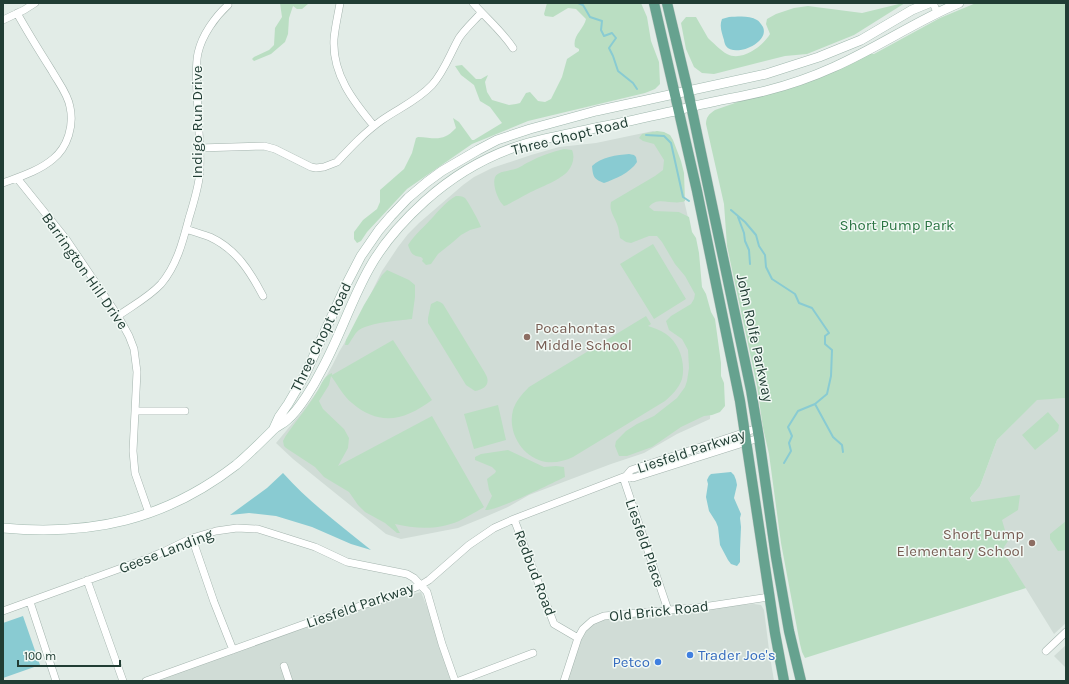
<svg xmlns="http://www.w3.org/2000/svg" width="1069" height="684" viewBox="0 0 1069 684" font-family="Karla,sans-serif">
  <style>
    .built { fill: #d0dcd6 }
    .green { fill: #badec2 }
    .water { fill: #89cbd2 }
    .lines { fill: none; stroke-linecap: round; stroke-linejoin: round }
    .stream { stroke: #89cbd2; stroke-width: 2 }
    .minor-casing { stroke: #a4b4ae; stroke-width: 8 }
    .secondary-casing { stroke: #a0b8ae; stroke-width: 10 }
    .primary-casing { stroke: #c1c9c6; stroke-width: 11 }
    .minor { stroke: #fff; stroke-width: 7 }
    .secondary { stroke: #fff; stroke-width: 9 }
    .primary { stroke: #66a28f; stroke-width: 10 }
    .education-dot { fill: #8d6e63; stroke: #f2f9f5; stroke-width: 1.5 }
    .shop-dot { fill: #3f7fe0; stroke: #f2f9f5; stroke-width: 1.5 }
    .labels { text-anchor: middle; stroke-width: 3; stroke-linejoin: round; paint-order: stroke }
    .street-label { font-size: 15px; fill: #213d34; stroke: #f2f9f5 }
    .park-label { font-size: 15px; fill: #2b7543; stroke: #f2f9f5 }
    .education-label { font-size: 15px; fill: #785e54; stroke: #f2f9f5; text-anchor: start }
    .shop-label { font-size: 15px; fill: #366cbe; stroke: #f2f9f5; text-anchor: start }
  </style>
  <rect width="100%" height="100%" fill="#e2ece7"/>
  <path class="built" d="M653 131 670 140 693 239 711 394 710 419 677 434 644 453 611 464 529 495 508 507 485 517 458 528 401 539 386 534 293 459 276 443 302 412 319 389 332 366 339 352 357 322 382 271 398 247 408 234 419 223 463 185 474 177 492 168 531 155 559 147 596 143Z
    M1066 398V623L1054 634 970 498 980 486 997 440 1037 399Z
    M421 592 442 644 455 681H146L310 622Z
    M754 604 761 605 764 610 769 650 774 681H564L578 638 592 621 703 607Z
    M1066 645V668L1054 656Z"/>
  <path class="green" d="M280 3H308V4L302 9H297L293 6 289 18 288 34 285 42 271 54 254 61 252 59 254 57 269 50 274 45 275 28 282 17Z
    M547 3H641L647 17 651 41 659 62 660 84 655 89 645 93 528 121 472 144 407 189 367 232 361 241 357 243 354 239V232L363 220 377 209 380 202V190L404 169 412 153 416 138 418 137C436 138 443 142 456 128L453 118 459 122 472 140H474L502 123 490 107 480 101 474 85 461 75 455 66 462 65 476 79H481L488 75 485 82 487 92 492 100 509 105 516 104 520 103 526 93 530 92 538 101 545 102 551 99 562 77 567 59 579 51V49L575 47C572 36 584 29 586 19L576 9 568 8 553 17 545 16 544 14Z
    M903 3H905L854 35 807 54 785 56 714 74 702 73 694 67 686 49 681 23 686 17H696L708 38 710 40C715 44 721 51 727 54 742 62 763 46 770 34L766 24 767 19 776 14 794 8 808 6 862 13Z
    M976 3H1066V398L1037 400 997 440 980 486 970 498 972 502 1020 495 1018 510 1002 520 1008 541 1002 550 1026 588 805 658 802 652 800 644 781 543 769 454 763 428 757 386 727 246 724 204 706 124C706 117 709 114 715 110L794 82 861 54H874L940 18Z
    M657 131 664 132 670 135 673 140 681 161 684 173 685 201C673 206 657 195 649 207L654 211 679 212 689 217 692 232 696 238 699 253 702 287 706 294 711 312 715 319 721 363V376L724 383 725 406 720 412 712 415 704 416 681 427 652 447 627 456H619L615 446 616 441 626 431 637 424 654 416 677 398 685 387 687 381 689 368 688 350 682 339 669 330 666 321 671 316 691 304 694 299 695 294 685 276 675 264 662 242 657 236H649L631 243 626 242 620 238C619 233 619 229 617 224 614 216 609 211 611 202L655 176 663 170 664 160 654 144 643 141 639 138 642 134Z
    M564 149 572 150C575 157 573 165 568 171 562 179 539 188 529 193 522 197 514 201 507 205L504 206C498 201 492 185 495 177 498 171 509 171 515 169 520 168 524 164 529 162 540 156 551 152 564 149Z
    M456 196C459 196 462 196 465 198 468 201 480 223 481 227L470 230 461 235 453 242 438 254 431 264 426 265 422 261 423 259 421 257C412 256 411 253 408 245 415 234 425 226 433 217 440 209 447 201 456 196Z
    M653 244 686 299 654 319 620 264Z
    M387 270 409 280 415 285V297L412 319C397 321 372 322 359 330 354 334 352 340 348 345H345L346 340 364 305 382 275Z
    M437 301 440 302 443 304 485 373C491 383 486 389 475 391L466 385 428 323V318L431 304Z
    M646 316 651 324 648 326C654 328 660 330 666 334 679 343 686 362 682 379 679 388 672 395 665 401L573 457C565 461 556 463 546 462 523 458 507 433 513 410 516 401 522 394 529 387Z
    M393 340 432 400C405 420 380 427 352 403 343 396 338 385 331 376L329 385 319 401 323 409 344 429 349 438 348 448 338 466 432 416 484 507C476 512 467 517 459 521 438 530 416 529 395 524L400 533H397L385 523 365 512 358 505 349 492 324 477 315 467 286 448 284 446 283 441C286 434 291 429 295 423 303 412 312 401 318 390 322 383 324 376 332 373V375Z
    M498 405 506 440 474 449 464 414Z
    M1048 412 1059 425 1058 431 1035 450 1022 435Z
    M508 450 544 467 556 466 564 467 565 477C552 483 495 512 485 510L492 496 489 490 487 479 495 473 496 471 492 467 475 460V457L481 454Z
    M1066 521V550L1058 551 1050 539V534Z"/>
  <path class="water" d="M729 17C737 17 749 15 757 20 759 21 761 24 763 27 770 43 734 58 726 46 725 45 724 41 724 40 722 33 719 26 722 19Z
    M629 154 634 155 636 157 637 162C630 173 615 179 604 183 594 179 593 177 592 166 601 157 617 155 629 154Z
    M731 472 734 475 736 480 737 485 734 498 741 514 740 518 741 527 740 550V562L737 566 731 564 728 560 720 545 718 527 716 522 709 511 706 497 708 484 707 480 709 476 711 474Z
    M283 473C309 502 340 525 371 550L351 544 312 527 276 516 249 513 230 515 267 488Z
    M23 616 40 665 3 678V623Z"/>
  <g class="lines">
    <path class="stream" d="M578 3 583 5 590 17 602 21 601 30 604 36 612 33 616 38 609 48 613 56 618 71 633 83 637 89
      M646 135 664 136 671 143 683 197 689 201
      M731 210 745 222 756 235 759 246 765 255 766 267 772 279 795 294 799 303 812 308 829 333 825 336V344L832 350 831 376 827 394 815 404 798 411 788 427 792 436 789 443 791 451 784 463
      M738 217 744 233 745 241 749 250 750 264
      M815 404 833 437 842 445 843 452"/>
    <defs>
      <path id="minor" d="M340 3C338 15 335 27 334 39 332 74 353 101 374 126
        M473 3C486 18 502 31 513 48
        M933 3 937 12
        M3 20 24 10 35 3
        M199 148 264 146 275 149 311 167 316 168 324 167 337 162C351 147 365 132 382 120 399 108 417 101 432 85 444 72 450 54 459 38 465 29 474 21 481 13
        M17 178 66 239 118 316 129 336 134 349 137 372 133 451 135 473 149 513
        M3 183C19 177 39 171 53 159 68 147 74 125 70 107 68 94 58 82 52 71 40 52 28 33 17 13
        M186 229C194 232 202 234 210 237 236 249 250 271 263 296
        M118 316C132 306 149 297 161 284 177 265 183 241 189 218 193 205 197 192 199 179 202 159 199 137 198 116 198 97 194 71 198 53 202 35 215 17 228 5
        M135 411H185
        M626 476 633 478 759 438
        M623 477 668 610
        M514 519 554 624 578 638
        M192 538 214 602 233 650
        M87 580 123 681
        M30 602 56 681
        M3 611 149 558 165 551 192 538 216 531 237 528 258 529 315 547 347 562 407 574 414 578 427 592 442 644 455 681
        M1046 651 1066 632
        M284 666 289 681
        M146 681 310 622 404 592 421 585 429 580 469 545 494 528 514 519 626 476 631 470 758 428
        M459 681 533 653
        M564 681 578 638 583 629 592 621 604 616 703 607 769 597"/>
      <path id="secondary" d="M274 428 279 417 288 404 305 375 347 283 361 256 379 230 391 216 408 198 427 182 442 171 478 150 497 140 530 129 596 111 766 74 819 57 861 40 912 10 929 3
        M3 528C91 536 165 520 236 465 249 454 261 442 273 430 277 426 283 424 287 420 299 410 314 385 321 371 340 337 351 300 370 267 384 242 404 220 425 201 454 175 490 154 528 143 550 137 573 133 595 128 623 123 651 116 679 110 707 102 736 98 765 91 789 85 812 77 834 67 877 48 916 21 959 3"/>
      <path id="primary" d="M654 3 697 191 740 401 775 633 784 681
        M667 3 688 91 751 390 759 438 776 557 789 631 801 681"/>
    </defs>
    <use href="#minor" class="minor-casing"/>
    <use href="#secondary" class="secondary-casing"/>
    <use href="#primary" class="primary-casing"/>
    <use href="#minor" class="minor"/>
    <use href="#secondary" class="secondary"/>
    <use href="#primary" class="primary"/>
  </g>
  <g class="education-dot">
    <circle cx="527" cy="337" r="4"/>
    <circle cx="1032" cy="543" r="4"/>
  </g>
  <g class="shop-dot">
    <circle cx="690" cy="655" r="4"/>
    <circle cx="658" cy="662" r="4"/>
  </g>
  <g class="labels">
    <g class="street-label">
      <text transform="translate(197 122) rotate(-90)" y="5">Indigo Run Drive</text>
      <text transform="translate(570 136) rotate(-14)" y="5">Three Chopt Road</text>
      <text transform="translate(85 271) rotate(55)" y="5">Barrington Hill Drive</text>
      <text transform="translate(321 337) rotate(-64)" y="5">Three Chopt Road</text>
      <text transform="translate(755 338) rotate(78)" y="5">John Rolfe Parkway</text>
      <text transform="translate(691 451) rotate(-18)" y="5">Liesfeld Parkway</text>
      <text transform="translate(645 543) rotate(71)" y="5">Liesfeld Place</text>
      <text transform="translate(166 551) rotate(-21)" y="5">Geese Landing</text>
      <text transform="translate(535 573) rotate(69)" y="5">Redbud Road</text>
      <text transform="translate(360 605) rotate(-19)" y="5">Liesfeld Parkway</text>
      <text transform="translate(659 611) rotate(-6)" y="5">Old Brick Road</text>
    </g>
    <g class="park-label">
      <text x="897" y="230">Short Pump Park</text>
    </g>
    <g class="education-label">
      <text x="535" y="333">Pocahontas<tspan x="535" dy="17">Middle School</tspan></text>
      <text x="1024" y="539" text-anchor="end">Short Pump<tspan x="1024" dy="17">Elementary School</tspan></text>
    </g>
    <g class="shop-label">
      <text x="698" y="660">Trader Joe's</text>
      <text x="650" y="667" text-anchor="end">Petco</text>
    </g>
  </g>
  <rect width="1069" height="684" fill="none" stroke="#213d34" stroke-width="8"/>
  <path d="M18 660v6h102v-6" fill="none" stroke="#213d34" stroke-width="2"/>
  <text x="24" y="660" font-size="12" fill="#213d34" stroke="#f2f9f5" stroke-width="3" paint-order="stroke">100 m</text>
</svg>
